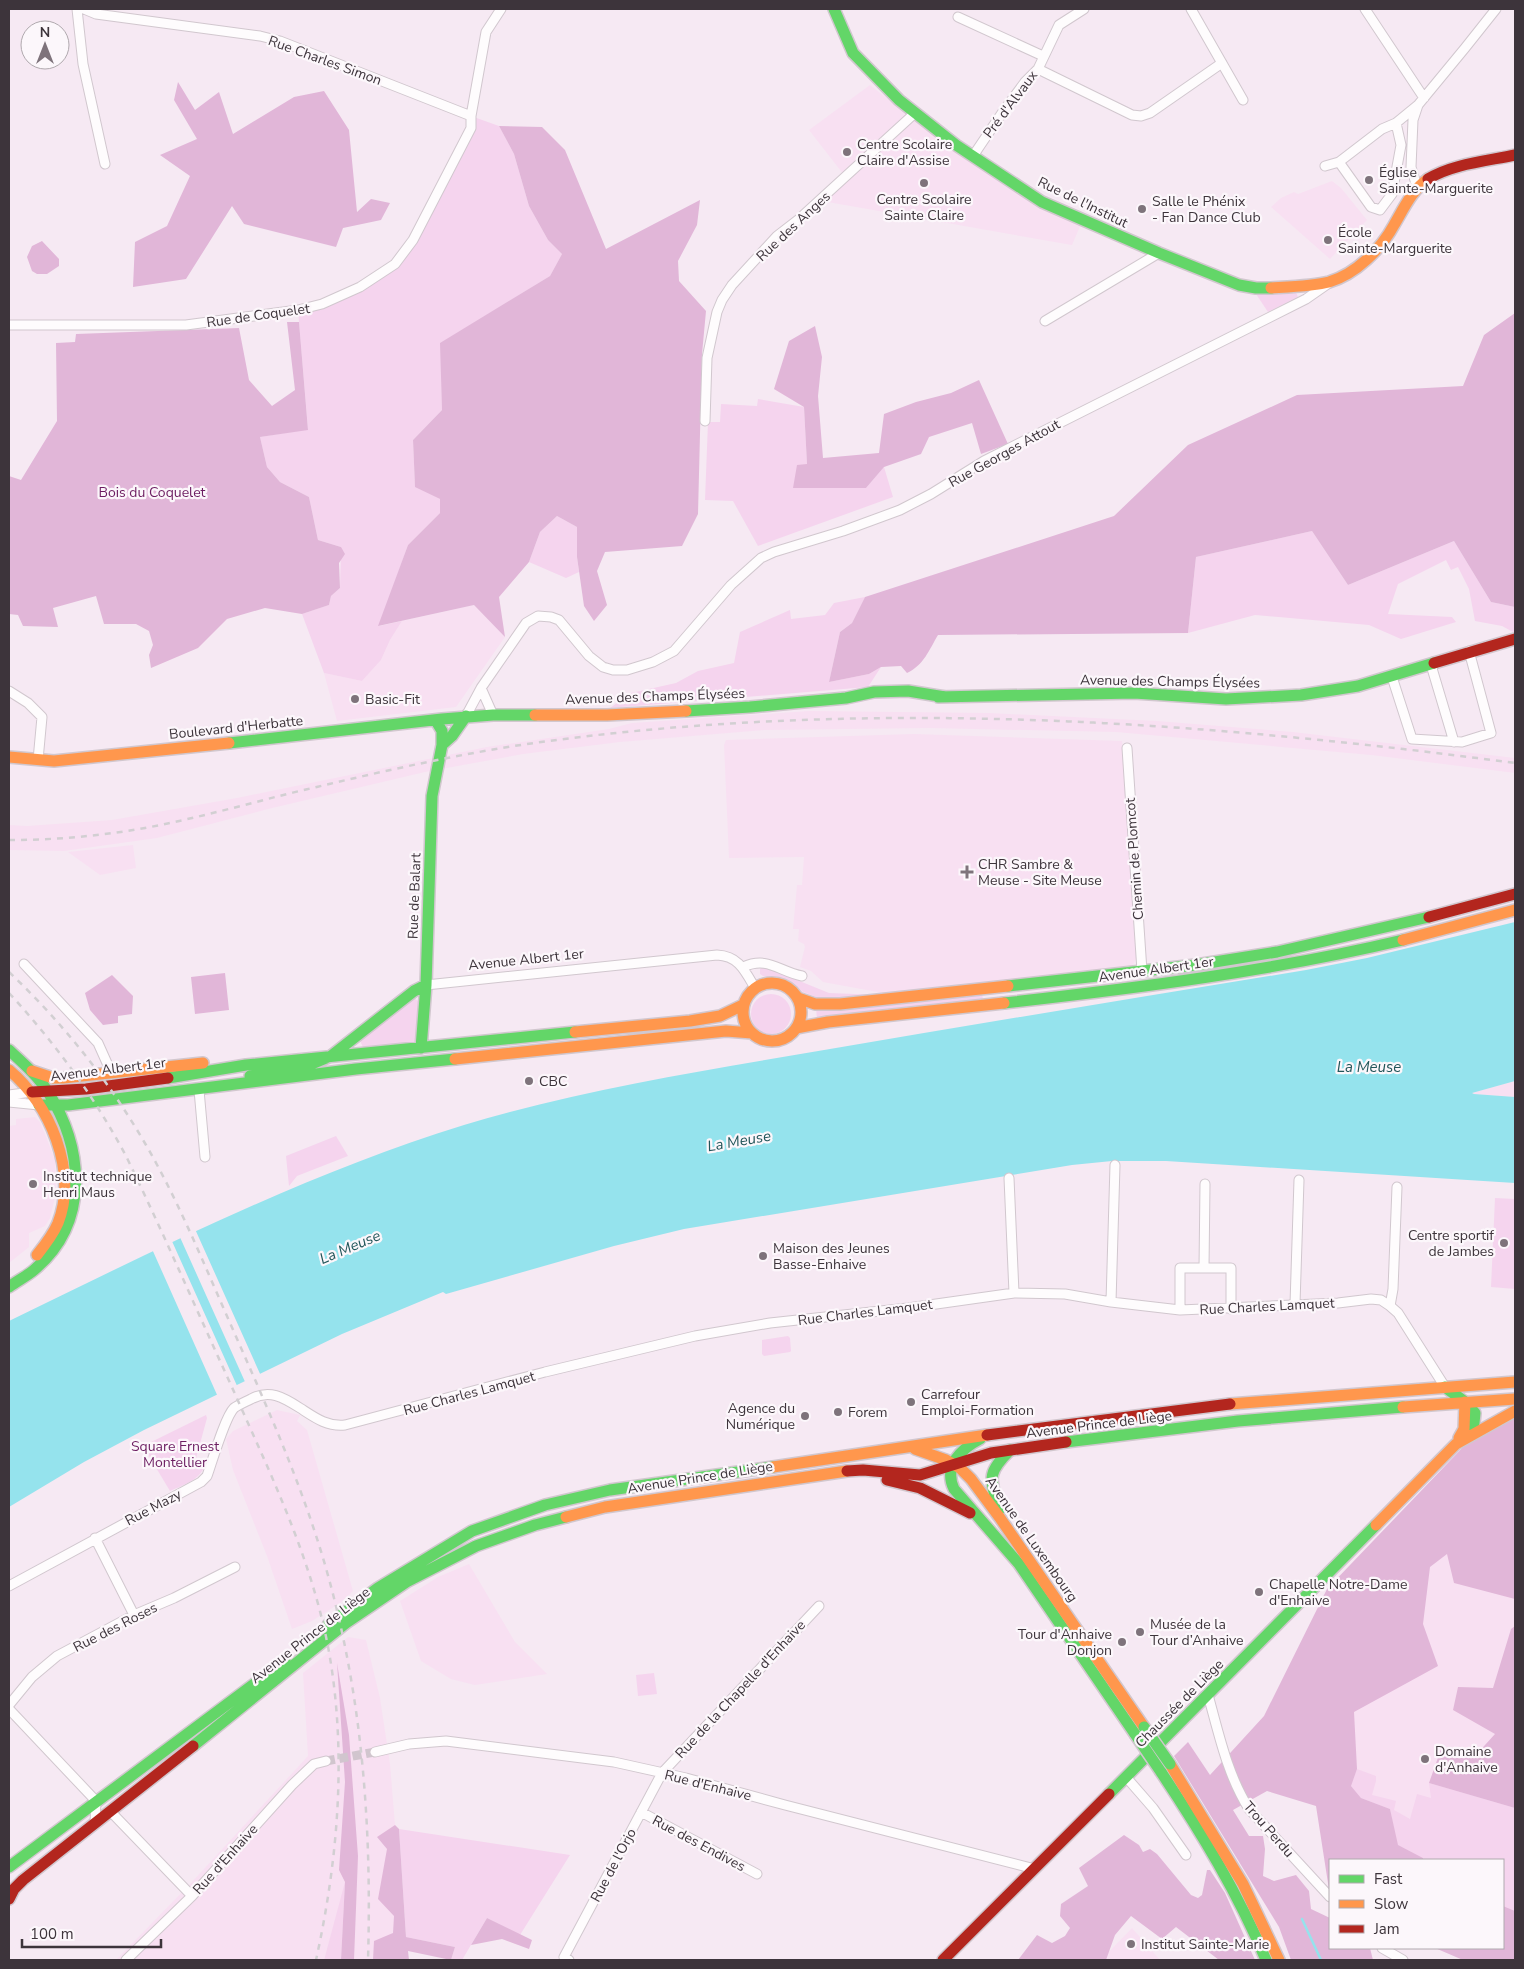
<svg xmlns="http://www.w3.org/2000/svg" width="1524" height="1969" viewBox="0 0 1524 1969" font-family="'Nunito Sans',sans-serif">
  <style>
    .built { fill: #f8e0f2 }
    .green { fill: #f5d4ee }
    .forest { fill: #e1b6d8 }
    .water { fill: #95e3ed }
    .pier { fill: #f6e9f3 }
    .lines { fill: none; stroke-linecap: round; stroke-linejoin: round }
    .stream { stroke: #95e3ed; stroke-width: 2.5 }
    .street-tunnel { stroke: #d1c5ce; stroke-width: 9; stroke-dasharray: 9 4.5; stroke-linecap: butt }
    .street-casing { stroke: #d1c7ce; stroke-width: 11 }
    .fast-casing { stroke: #d1c7ce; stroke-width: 14 }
    .slow-casing { stroke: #d1c7ce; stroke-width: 14 }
    .jam-casing { stroke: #d1c7ce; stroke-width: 14 }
    .street { stroke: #fefcfd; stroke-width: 9 }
    .fast { stroke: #63d668; stroke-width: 11 }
    .slow { stroke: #ff974d; stroke-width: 11 }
    .jam { stroke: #b3261e; stroke-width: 11 }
    .rail { stroke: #d2cfd2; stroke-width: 2.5; stroke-dasharray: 6 6; stroke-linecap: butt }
    .fast-bridge-casing { stroke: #d1c7ce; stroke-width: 14; stroke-linecap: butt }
    .fast-bridge { stroke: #63d668; stroke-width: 11 }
    .poi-dot { fill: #7e737b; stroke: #fcf7fb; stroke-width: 2 }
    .labels { text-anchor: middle; stroke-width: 4.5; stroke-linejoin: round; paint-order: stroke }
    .street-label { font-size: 14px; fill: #3d343b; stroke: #fcf7fb }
    .poi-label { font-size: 14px; fill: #3d343b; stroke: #fcf7fb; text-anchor: start }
    .park-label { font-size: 14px; fill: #6c1d61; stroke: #fcf7fb }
    .water-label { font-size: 15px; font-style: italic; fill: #215559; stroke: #fcf7fb }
  </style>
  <rect width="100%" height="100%" fill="#f6e9f3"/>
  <path class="built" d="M870 85 907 114 844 175 809 130Z
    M916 119 1081 224 1072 245 822 201Z
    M1332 181 1341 188 1367 220 1330 259 1271 207 1281 198 1294 192 1298 194Z
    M474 605 505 637 456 707 337 721 324 673 362 681 381 660 390 640 402 621Z
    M809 711 989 713 1157 721 1293 732 1515 758V773L1371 755 1116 732 930 728 764 730 620 742 523 754 425 772 268 809 157 838 64 851 9 850V825L27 826 112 820 237 798 487 747 609 729 632 723Z
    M914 734 1122 741 1136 959 1131 968 883 993 823 982 811 971 800 967 805 947 804 944 798 941 799 929H793L797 885H802L804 857 729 858 724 745 726 740Z
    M133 845 136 868 100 875 68 852Z
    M1515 1081V1097L1473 1094 1472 1093Z
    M35 1117 40 1122 55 1159 56 1193 50 1218 45 1226 29 1233V1247L9 1263V1126L16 1125V1119Z
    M277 1410 300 1415 297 1421 307 1430 353 1591 340 1603 312 1621 292 1629 267 1556 233 1470 226 1439 233 1431Z
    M1450 1515 1515 1518V1944L1503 1942V1860H1392L1316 1806 1379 1648Z
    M469 1564 515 1642 547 1674 475 1685 451 1679 421 1661 400 1601 438 1577Z
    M348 1637 366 1640 380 1698 390 1764 395 1825 396 1881 392 1960H341L345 1885 324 1960H116L190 1884 308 1756 303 1673Z
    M1132 1928 1160 1960H1101Z"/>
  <path class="green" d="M471 116 499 126 514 154 529 206 548 240 562 254 550 276 441 343 442 410 413 440 415 486 440 499V513L408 545 379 626 402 621 390 640 381 660 362 681 324 673 302 614 329 605 331 596 340 588 341 547 318 540 309 497 280 482 267 467 260 437 308 429 298 310 380 275 413 240 471 128Z
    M1295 290 1298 297 1268 312 1256 294Z
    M758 399 804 407 807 464 866 488 884 467 893 497 758 546 733 501 705 500 708 422H720L721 404 757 406Z
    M557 516 577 527V557L579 572 566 578 529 562 540 532Z
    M1312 531 1348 585 1454 541 1491 602 1515 607V633L1502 626 1475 621 1469 589 1458 567 1451 570 1446 560 1398 584 1388 614 1452 617 1456 622 1401 639 1369 625 1255 615 1188 633 1196 557Z
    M865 597 852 623 840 632 829 682 869 674 881 667 868 687 610 708 631 693 676 683 698 671 734 663 740 632 790 610 791 619 825 615 834 603Z
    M762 967H765L829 993 880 995 821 999 803 992 788 980 763 976 760 974V969Z
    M982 993 983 1000 817 1018 816 1009Z
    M751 1014a20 20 0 1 1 40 0a20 20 0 1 1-40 0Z
    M414 998 418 1001 415 1043 363 1047 360 1041Z
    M336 1136 348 1156 297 1176 289 1186 286 1156Z
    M1495 1198 1515 1199V1289L1491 1287Z
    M788 1336 790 1338 791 1351 790 1352 764 1356 762 1354V1340Z
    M206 1415 207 1418 195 1462 205 1466C198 1481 185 1484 170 1491L143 1446Z
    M654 1673 657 1694 638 1696 636 1675Z
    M1357 1769 1376 1776V1781L1372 1795 1396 1801 1394 1810 1410 1819 1417 1794 1431 1798 1429 1783 1515 1808V1911L1503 1906V1860H1423V1858L1397 1845 1390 1809 1361 1798 1350 1785Z
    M399 1829 570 1855 520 1935 487 1918 462 1960H451L455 1947 406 1937Z
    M345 1882 341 1960H324Z"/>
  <path class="forest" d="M178 82 195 110 219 92 233 134 294 97 324 91 349 130 357 212 371 199 390 203 381 220 343 228 336 247 244 224 232 206 186 279 133 287 135 242 167 226 190 176 160 155 197 139 174 100Z
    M499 126 542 127 565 150 606 249 700 200 697 225 678 261 679 281 706 311 702 354 698 514 682 546 605 552 597 571 607 605 594 621 584 606 577 557V527L557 516 540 532 529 562 499 597 505 637 474 605 378 626 408 545 440 513V499L415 487 413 440 442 410 440 343 550 276 562 254 548 240 529 206 514 154Z
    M42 241 59 259V266L47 274H37L32 271 27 257 32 246Z
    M1515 313V607L1491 602 1454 541 1348 585 1312 531 1196 557 1188 633 938 635C929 650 924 665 907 673L901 666 881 667 869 674 829 682 840 632 852 623 865 597 1114 516 1188 445 1297 395 1463 386 1484 335Z
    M287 322H299L308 430 260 437 267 467 280 482 309 497 318 540 341 547 345 554 339 563 340 588 331 596 329 605 302 614 265 608 227 619 198 648 151 668 149 655 153 645 149 631 136 624H104L96 596 53 608 58 627 23 626 18 615 9 614V476L21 480 57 421 56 343 75 342 76 334 239 328 249 380 272 406 295 390Z
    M815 326 822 357 818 396 823 458 879 453 884 414 916 402 951 393 979 380 1008 444 981 454 972 423 929 437 921 454 884 467 866 488H793L797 465 807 464 804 407 774 389 789 341Z
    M225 973 229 1010 195 1014 191 977Z
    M112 975 133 996 132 1014 118 1016V1023L103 1025 90 1010 85 993Z
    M1515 1418V1599L1454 1583 1447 1554 1430 1567 1423 1624 1438 1666 1354 1712 1357 1769 1351 1786 1361 1798 1390 1809 1398 1845 1423 1858V1860H1330V1896L1316 1806 1267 1791 1233 1810 1249 1836H1263L1265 1849 1263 1876 1274 1881 1296 1875 1309 1891 1311 1909 1330 1918V1948H1370L1373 1960H1291L1279 1927 1174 1756 1188 1742 1210 1775 1264 1716 1327 1589 1466 1444Z
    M1515 1626V1808L1429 1783 1441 1749 1475 1756 1495 1734 1453 1710 1458 1687 1493 1688 1511 1629Z
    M337 1663 349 1735 358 1856 354 1960H341L345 1882 339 1870 345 1782Z
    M395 1825 399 1829 406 1937 455 1947 451 1960 408 1951 409 1960H373L374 1941 393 1933 394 1916 378 1899 387 1849 377 1837Z
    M1124 1835 1139 1845 1143 1852 1150 1849 1157 1854 1191 1895 1198 1898 1202 1895 1207 1870H1210L1225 1893 1255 1960H1219L1176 1927 1162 1939 1131 1916 1115 1935 1106 1960H1018L1037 1935 1052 1943 1065 1936 1070 1928 1060 1916 1061 1904 1088 1886 1079 1868Z
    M1503 1906 1515 1911V1960H1463L1435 1948H1503Z
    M487 1918 532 1940 529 1949 502 1939 471 1945Z"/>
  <path class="water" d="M1515 922V1081L1472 1093 1474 1094 1515 1097V1183L1166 1161H1112L1072 1165 684 1229 614 1246 446 1294 443 1292 342 1334 144 1430 84 1462 9 1507V1321C157 1249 306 1174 464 1125 583 1089 707 1070 830 1049 988 1022 1147 996 1306 970L1367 958Z"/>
  <path class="pier" d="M195 1229 261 1376 246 1384 179 1235Z
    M171 1239 238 1388 218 1397 152 1249Z"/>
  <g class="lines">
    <path class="stream" d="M1302 1919 1321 1960"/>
    <path class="street-tunnel" d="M326 1761 375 1752"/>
    <defs>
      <path id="street" d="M77 9 83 64 105 164
        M84 9 96 14 260 36 280 41 471 116
        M1191 9 1243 100
        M1365 9 1424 98
        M958 17 1043 56
        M1038 69 1132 115 1141 116 1150 113 1222 63
        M973 156 1002 113 1025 82 1038 69 1059 25 1084 9
        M1339 162 1371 207 1380 210 1392 194 1401 145 1396 123
        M1325 166 1339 162 1382 129 1396 123 1418 105 1465 48 1496 9
        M1417 187 1411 167 1413 120 1418 105
        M1045 321 1159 253
        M9 325H186L298 310 322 304 360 287 395 264 413 240 471 128V116L486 32 501 9
        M705 421 707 358 717 312 722 300 732 285 777 236 799 219 915 113
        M1431 665 1454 742
        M1392 677 1412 739 1462 742 1491 733 1469 651
        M481 688 493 715
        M9 691 28 703 42 717 38 760
        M466 716 481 688 526 623 538 616 551 617 559 620 589 656 603 667 613 670H627L653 662 674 651 731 585 761 558 774 552 843 531 900 510 931 494 984 461 1306 299 1329 283
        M1127 748 1142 971
        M24 964 98 1043 111 1072
        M743 967C768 956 778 971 802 976
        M426 985 717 955C739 956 745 971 755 988
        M199 1090 205 1157
        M9 1095 32 1092
        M9 1102 39 1105
        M1009 1178 1014 1293
        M1204 1268 1205 1184
        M1111 1302 1115 1165
        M1295 1304 1299 1180
        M1390 1306 1393 1289 1397 1187
        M1180 1310V1268H1231V1309
        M95 1538 134 1615
        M9 1586 201 1482 207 1476C212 1462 225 1417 234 1408 238 1405 245 1402 251 1399 269 1389 283 1397 300 1408 314 1417 327 1427 345 1425L545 1372 695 1336 770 1323 908 1308 1014 1293 1065 1294 1111 1302 1180 1310 1338 1303 1371 1299 1381 1300 1390 1306 1398 1313 1445 1387
        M1208 1695C1219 1734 1227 1774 1249 1809L1330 1897
        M9 1705 32 1677 57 1656 134 1615 174 1598 235 1567
        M9 1709 96 1801 95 1823
        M375 1752 409 1744 446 1741 614 1762 686 1778 785 1805 1035 1869
        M1126 1777 1153 1808 1186 1855
        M111 1812 192 1896
        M641 1812 757 1874
        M1382 1948 1403 1960
        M126 1960 192 1896 292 1785 314 1764 326 1761
        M569 1960 564 1957 662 1773 819 1606"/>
      <path id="fast" d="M834 9 853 53 899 100 956 145 1042 202 1159 253 1239 285 1256 288H1271
        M938 697 1134 693 1226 699 1301 695 1358 686 1434 663
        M686 711 750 707 846 698 874 692 908 691 945 697
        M229 743 442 719 493 715H535
        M442 745 452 736 466 716
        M1008 986 1196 965 1277 952 1429 917
        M1004 1003C1138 988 1272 971 1403 940
        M421 1048 426 985 432 796 442 745V731L436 721
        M9 1050C23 1063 38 1076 48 1092 84 1149 90 1223 34 1270 27 1276 17 1281 9 1287
        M250 1076 307 1066 331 1056 414 991 426 985
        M168 1078 246 1065 575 1032
        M39 1105H68L356 1069 455 1059
        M1445 1387 1465 1402 1475 1413 1474 1423 1469 1436
        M980 1439C961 1449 943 1466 954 1489L1019 1564 1135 1734
        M1066 1442 1238 1421 1403 1407
        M999 1510C991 1479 985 1475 1010 1450
        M328 1625 378 1588 472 1531 545 1505 610 1490 773 1467
        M193 1746 346 1623 408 1581 476 1546 535 1525 566 1517
        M1161 1772C1201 1832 1238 1893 1266 1960
        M1109 1794 1376 1525
        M9 1867 285 1661"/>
      <path id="slow" d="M1271 288C1287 287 1314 286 1329 282 1356 274 1381 249 1394 225 1404 208 1412 190 1428 179
        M535 715H607L686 711
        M9 757 54 761 229 743
        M1403 940 1515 910
        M743 1012a29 29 0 1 1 58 0a29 29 0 1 1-58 0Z
        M798 998 815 1004H840L1008 986
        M796 1028 828 1022 1004 1003
        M575 1032 690 1021 720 1016 743 1005
        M455 1059 726 1031 752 1033
        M9 1070C50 1104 78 1171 58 1223 53 1235 45 1245 37 1255
        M32 1071 53 1078H63L203 1063
        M1230 1404 1515 1382
        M1403 1407 1515 1399
        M1459 1438 1464 1429 1465 1402
        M915 1449 946 1460 960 1468 971 1479 1000 1518 1144 1727
        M773 1467 987 1435
        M566 1517 605 1507 847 1471
        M1376 1525 1456 1444 1515 1411
        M1170 1764 1243 1884 1279 1960"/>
      <path id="jam" d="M1428 179C1452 164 1487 161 1515 155
        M1434 663 1515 639
        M1429 917 1515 894
        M32 1092 86 1089 168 1078
        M987 1435 1230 1404
        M847 1471 863 1470 920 1475 991 1453 1066 1442
        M887 1480 920 1488 970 1513
        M9 1899 14 1889 23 1880 193 1746
        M943 1960 1109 1794"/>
    </defs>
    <use href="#street" class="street-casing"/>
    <use href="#fast" class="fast-casing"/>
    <use href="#slow" class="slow-casing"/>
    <use href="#jam" class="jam-casing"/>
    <use href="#street" class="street"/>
    <use href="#fast" class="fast"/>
    <use href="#slow" class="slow"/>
    <use href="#jam" class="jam"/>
    <path class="rail" d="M9 840C55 840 100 836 145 828 193 819 240 806 287 794 371 774 455 754 541 742 865 698 1192 720 1515 763
      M9 972C63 1023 109 1081 146 1145 176 1197 199 1252 223 1307 259 1389 297 1471 323 1558 362 1689 372 1824 368 1960
      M9 993C55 1043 94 1096 126 1156 163 1232 196 1309 231 1385 269 1471 312 1558 329 1652 347 1754 338 1860 316 1960"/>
    <defs>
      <path id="fast-bridge" d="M1144 1727 1170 1764
        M1135 1734 1161 1772"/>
    </defs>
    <use href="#fast-bridge" class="fast-bridge-casing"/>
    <use href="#fast-bridge" class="fast-bridge"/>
  </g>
  <g class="poi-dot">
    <circle cx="847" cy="152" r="5"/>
    <circle cx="1369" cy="180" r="5"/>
    <circle cx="924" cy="183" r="5"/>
    <circle cx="1142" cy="209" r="5"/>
    <circle cx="1328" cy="240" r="5"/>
    <circle cx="355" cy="699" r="5"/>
    <path d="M964.5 864.5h5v5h5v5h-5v5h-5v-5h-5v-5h5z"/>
    <circle cx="529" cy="1081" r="5"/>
    <circle cx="33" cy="1184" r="5"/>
    <circle cx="1504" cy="1243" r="5"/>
    <circle cx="763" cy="1256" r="5"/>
    <circle cx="911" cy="1402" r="5"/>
    <circle cx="838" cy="1412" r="5"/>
    <circle cx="805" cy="1416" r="5"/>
    <circle cx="1259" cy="1592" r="5"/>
    <circle cx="1140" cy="1632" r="5"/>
    <circle cx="1122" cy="1642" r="5"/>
    <circle cx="1425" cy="1759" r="5"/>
    <circle cx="1131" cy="1944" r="5"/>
  </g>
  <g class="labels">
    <g class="street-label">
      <text transform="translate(325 60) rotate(20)" y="5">Rue Charles Simon</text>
      <text transform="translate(1010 104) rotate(-53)" y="5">Pré d'Alvaux</text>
      <text transform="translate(1083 202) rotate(26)" y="5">Rue de l'Institut</text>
      <text transform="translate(793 226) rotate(-43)" y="5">Rue des Anges</text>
      <text transform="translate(258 315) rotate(-8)" y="5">Rue de Coquelet</text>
      <text transform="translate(1004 453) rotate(-29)" y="5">Rue Georges Attout</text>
      <text transform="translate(1170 681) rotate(1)" y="5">Avenue des Champs Élysées</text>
      <text transform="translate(655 696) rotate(-2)" y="5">Avenue des Champs Élysées</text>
      <text transform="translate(236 727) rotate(-6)" y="5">Boulevard d'Herbatte</text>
      <text transform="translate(1134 859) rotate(-94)" y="5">Chemin de Plomcot</text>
      <text transform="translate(414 896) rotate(-88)" y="5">Rue de Balart</text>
      <text transform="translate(526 959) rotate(-6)" y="5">Avenue Albert 1er</text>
      <text transform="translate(1156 969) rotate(-8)" y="5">Avenue Albert 1er</text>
      <text transform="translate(108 1069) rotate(-7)" y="5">Avenue Albert 1er</text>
      <text transform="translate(1267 1306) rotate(-3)" y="5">Rue Charles Lamquet</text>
      <text transform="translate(865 1312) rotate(-7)" y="5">Rue Charles Lamquet</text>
      <text transform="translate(469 1393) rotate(-15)" y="5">Rue Charles Lamquet</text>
      <text transform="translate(1099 1424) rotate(-7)" y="5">Avenue Prince de Liège</text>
      <text transform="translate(700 1477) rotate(-9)" y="5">Avenue Prince de Liège</text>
      <text transform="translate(153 1507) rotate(-28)" y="5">Rue Mazy</text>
      <text transform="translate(1032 1539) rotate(55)" y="5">Avenue de Luxembourg</text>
      <text transform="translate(115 1627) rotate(-27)" y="5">Rue des Roses</text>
      <text transform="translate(310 1635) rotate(-38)" y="5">Avenue Prince de Liège</text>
      <text transform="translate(740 1689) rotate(-47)" y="5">Rue de la Chapelle d'Enhaive</text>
      <text transform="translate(1179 1703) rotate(-45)" y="5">Chaussée de Liège</text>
      <text transform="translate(708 1785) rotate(14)" y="5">Rue d'Enhaive</text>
      <text transform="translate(1269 1829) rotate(49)" y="5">Trou Perdu</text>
      <text transform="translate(699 1843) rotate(28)" y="5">Rue des Endives</text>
      <text transform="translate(225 1859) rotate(-48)" y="5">Rue d'Enhaive</text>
      <text transform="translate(613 1865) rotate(-62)" y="5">Rue de l'Orjo</text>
    </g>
    <g class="poi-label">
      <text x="857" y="149">Centre Scolaire<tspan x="857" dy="16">Claire d'Assise</tspan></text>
      <text x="1379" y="177">Église<tspan x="1379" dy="16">Sainte-Marguerite</tspan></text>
      <text x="924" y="204" text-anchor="middle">Centre Scolaire<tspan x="924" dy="16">Sainte Claire</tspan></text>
      <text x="1152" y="206">Salle le Phénix<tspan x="1152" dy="16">- Fan Dance Club</tspan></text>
      <text x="1338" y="237">École<tspan x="1338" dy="16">Sainte-Marguerite</tspan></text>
      <text x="365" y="704">Basic-Fit</text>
      <text x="978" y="869">CHR Sambre &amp;<tspan x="978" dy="16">Meuse - Site Meuse</tspan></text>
      <text x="539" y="1086">CBC</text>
      <text x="43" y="1181">Institut technique<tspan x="43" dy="16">Henri Maus</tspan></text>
      <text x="1494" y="1240" text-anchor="end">Centre sportif<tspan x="1494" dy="16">de Jambes</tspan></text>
      <text x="773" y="1253">Maison des Jeunes<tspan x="773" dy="16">Basse-Enhaive</tspan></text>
      <text x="921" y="1399">Carrefour<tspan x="921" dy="16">Emploi-Formation</tspan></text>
      <text x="795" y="1413" text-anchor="end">Agence du<tspan x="795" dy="16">Numérique</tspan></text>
      <text x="848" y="1417">Forem</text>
      <text x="1269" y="1589">Chapelle Notre-Dame<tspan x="1269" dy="16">d'Enhaive</tspan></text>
      <text x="1150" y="1629">Musée de la<tspan x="1150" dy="16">Tour d’Anhaive</tspan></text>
      <text x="1112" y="1639" text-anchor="end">Tour d'Anhaive<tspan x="1112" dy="16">Donjon</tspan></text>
      <text x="1435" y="1756">Domaine<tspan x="1435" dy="16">d'Anhaive</tspan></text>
      <text x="1141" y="1949">Institut Sainte-Marie</text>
    </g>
    <g class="park-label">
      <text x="152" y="497">Bois du Coquelet</text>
      <text x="175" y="1451">Square Ernest<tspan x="175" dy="16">Montellier</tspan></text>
    </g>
    <g class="water-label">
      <text x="1369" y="1072">La Meuse</text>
      <text transform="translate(739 1141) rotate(-10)" y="5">La Meuse</text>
      <text transform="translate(350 1247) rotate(-23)" y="5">La Meuse</text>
    </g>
  </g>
  <rect width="1524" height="1969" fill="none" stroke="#3d343b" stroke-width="20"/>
  <rect x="1329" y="1859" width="175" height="90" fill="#fcf7fb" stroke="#b0a9ae"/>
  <rect x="1339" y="1875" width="25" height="8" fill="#63d668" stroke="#b0a9ae"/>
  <text x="1374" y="1884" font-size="15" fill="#3d343b">Fast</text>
  <rect x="1339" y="1900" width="25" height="8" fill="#ff974d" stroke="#b0a9ae"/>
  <text x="1374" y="1909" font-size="15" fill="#3d343b">Slow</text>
  <rect x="1339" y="1925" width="25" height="8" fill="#b3261e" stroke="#b0a9ae"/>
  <text x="1374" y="1934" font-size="15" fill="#3d343b">Jam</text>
  <g transform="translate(45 45)"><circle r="24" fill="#fcf7fb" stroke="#b0a9ae"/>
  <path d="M0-4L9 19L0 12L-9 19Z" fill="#7e737b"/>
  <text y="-8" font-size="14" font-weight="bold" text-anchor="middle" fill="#3d343b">N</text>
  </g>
  <path d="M22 1939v8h139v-8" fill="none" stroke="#3d343b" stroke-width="2.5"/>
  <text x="30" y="1939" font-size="15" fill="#3d343b" stroke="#fcf7fb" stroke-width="4" paint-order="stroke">100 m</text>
</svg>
